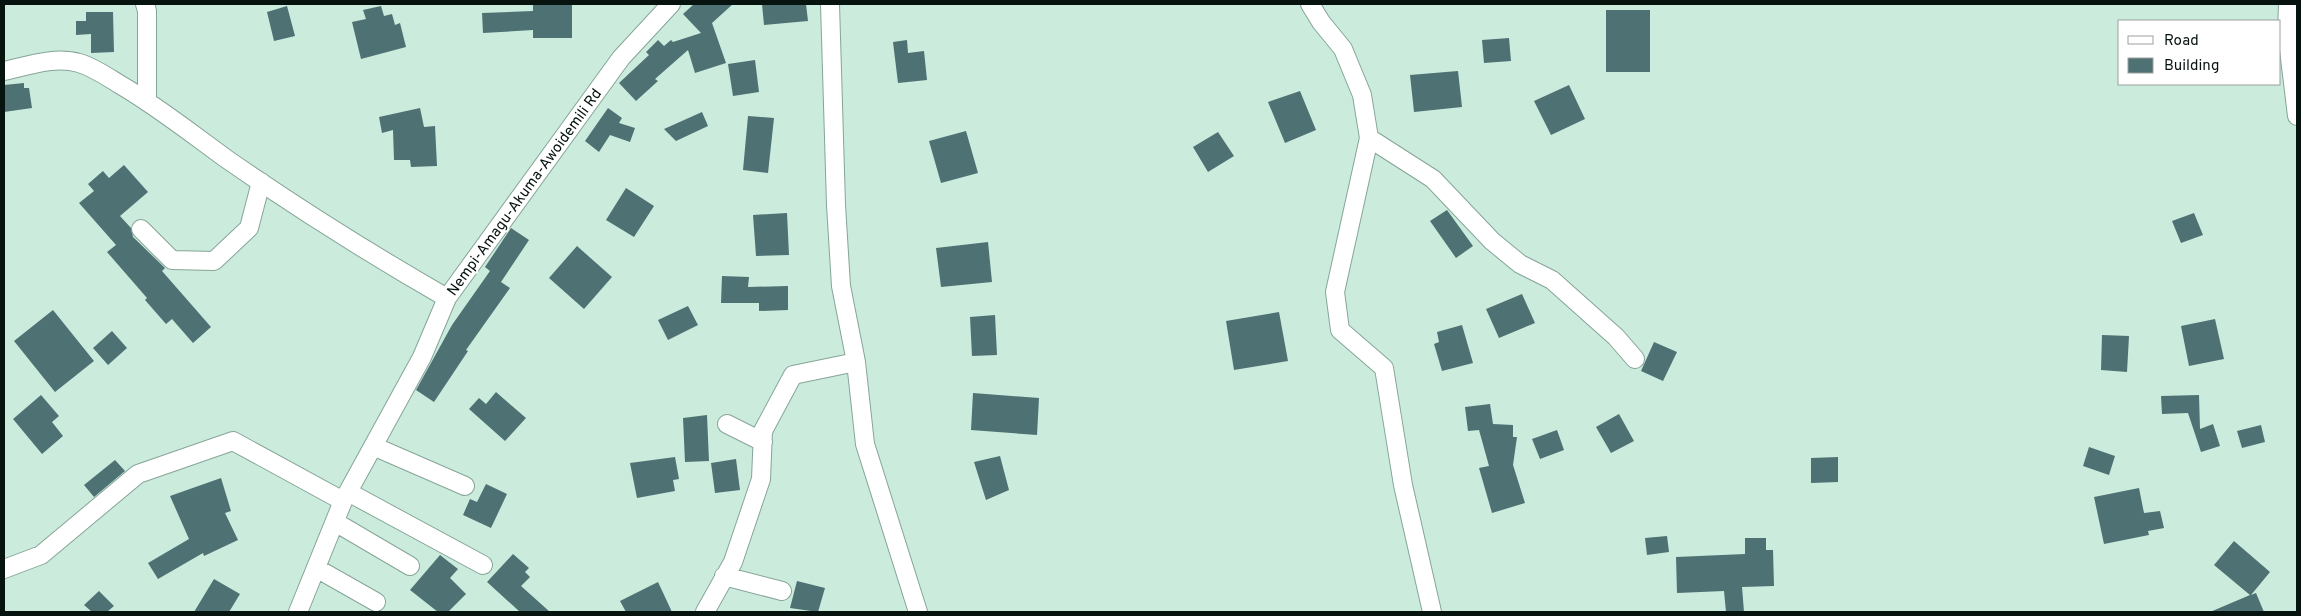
<svg xmlns="http://www.w3.org/2000/svg" width="2301" height="616" viewBox="0 0 2301 616" font-family="Overpass,sans-serif">
  <style>
    .building { fill: #4e7173 }
    .lines { fill: none; stroke-linecap: round; stroke-linejoin: round }
    .street-casing { stroke: #86a598; stroke-width: 20 }
    .street { stroke: #fff; stroke-width: 18 }
    .labels { text-anchor: middle; stroke-width: 4; stroke-linejoin: round; paint-order: stroke }
    .street-label { font-size: 15px; fill: #07130e; stroke: #fff }
  </style>
  <rect width="100%" height="100%" fill="#cbebdd"/>
  <path class="building" d="M533 4H572V38H533V30L483 33 482 13 533 11Z
    M694 4H733L712 23 726 63 695 73 688 50 655 79 658 81 636 101 619 83 649 55 646 52 658 40 664 46 671 40 673 42 701 33 683 14Z
    M762 4H806L808 21 764 25Z
    M287 6 295 36 274 41 267 12Z
    M381 6 384 16 392 14 395 25 400 23 406 47 361 59 352 22 366 19 363 10Z
    M1606 10H1650V72H1606Z
    M86 12H113L114 52 91 53V34L76 35V21H86Z
    M1509 38 1511 61 1484 63 1482 40Z
    M907 40 908 53 924 51 927 80 898 83 893 42Z
    M755 60 759 92 733 96 728 64Z
    M1458 71 1462 107 1414 112 1410 75Z
    M24 83V88H29L32 108 4 112V85Z
    M1569 85 1585 119 1551 135 1534 101Z
    M1300 91 1316 130 1285 143 1268 102Z
    M420 108 424 127 435 126 437 166 411 167 410 160H394L393 130 382 133 379 117Z
    M608 108 622 118 619 123 635 128 630 142 610 135 599 152 585 141Z
    M702 112 708 126 676 141 664 129Z
    M748 116 774 118 768 173 743 170Z
    M966 131 978 173 941 183 929 141Z
    M1218 132 1234 156 1208 172 1193 147Z
    M124 165 148 192 120 216 131 228 133 237 165 268 162 271 211 327 193 343 172 319 166 324 145 300 147 298 107 252 116 245 79 203 94 191 88 184 103 171 109 178Z
    M626 188 654 206 634 237 606 220Z
    M1447 210 1473 246 1456 258 1430 221Z
    M787 213 789 255 756 256 753 215Z
    M2194 213 2203 235 2181 243 2172 221Z
    M511 228 529 240 501 282 510 288 466 350 468 351 434 402 416 390 452 325 490 271 485 267Z
    M988 242 992 282 941 287 936 248Z
    M577 246 612 277 584 309 549 278Z
    M722 276 749 277 748 287 788 286V310L759 311V303H721Z
    M1522 294 1535 323 1499 338 1486 309Z
    M688 306 698 325 668 340 658 320Z
    M53 310 94 361 55 392 14 341Z
    M1279 312 1288 361 1234 370 1226 321Z
    M995 315 997 355 972 356 970 317Z
    M2215 319 2224 359 2189 366 2181 326Z
    M1462 325 1473 363 1442 371 1434 344 1439 342 1437 332Z
    M112 331 127 348 108 365 93 348Z
    M2102 335 2129 336 2127 372 2101 370Z
    M1654 342 1677 352 1663 381 1641 371Z
    M496 392 526 418 505 441 469 409 479 398 486 404Z
    M973 393 1039 398 1037 435 971 430Z
    M41 395 59 416 52 422 63 436 42 454 13 419Z
    M2199 395 2200 429 2213 424 2220 446 2201 452 2188 413 2162 414 2161 396Z
    M1490 404 1493 424 1513 425V437H1517L1513 465 1525 503 1492 513 1479 468 1489 466 1479 430 1468 431 1465 407Z
    M1619 414 1634 441 1611 453 1596 427Z
    M707 415 709 461 685 462 683 418Z
    M2261 425 2265 442 2242 448 2237 431Z
    M1557 430 1564 450 1540 459 1532 439Z
    M2089 447 2115 456 2109 475 2083 466Z
    M1000 456 1009 490 986 500 974 462Z
    M675 457 679 479 673 480 675 491 637 498 630 463Z
    M1838 457V482L1811 483V458Z
    M736 459 740 490 715 493 711 463Z
    M115 460 125 471 94 497 84 485Z
    M221 478 231 511 225 513 238 540 204 556 203 553 158 579 148 563 189 539 170 496Z
    M486 484 507 494 491 528 463 515 470 499 477 502Z
    M2139 488 2144 513 2160 511 2164 528 2148 531 2149 535 2104 544 2094 497Z
    M1667 536 1669 552 1647 555 1645 538Z
    M1745 538H1766V550H1773L1774 586 1742 587 1744 612H1726L1724 591 1677 593 1676 557 1745 554Z
    M2234 541 2270 572 2251 595 2256 593 2264 612H2210L2250 595 2214 565Z
    M513 554 529 568 525 572 530 577 521 586 550 612H520L487 582Z
    M440 555 458 569 450 578 466 594 448 612H438L410 590Z
    M214 579 240 594 229 612H194Z
    M797 581 825 588 818 612 790 608Z
    M658 582 672 612H626L620 601Z
    M99 591 114 606 107 612H92L84 605Z"/>
  <g class="lines">
    <defs>
      <path id="street" d="M145 4 147 11V100
        M830 4 836 205 841 286 856 362 865 444 918 612
        M1310 4 1321 22 1343 49 1362 95 1369 138 1335 292 1340 330 1384 368 1403 485 1432 612
        M2288 4 2287 33 2297 116
        M4 71C27 66 55 56 79 63 93 67 106 76 119 84 157 106 192 134 228 160 299 209 372 255 447 298
        M1369 138 1433 179 1492 241 1520 264 1552 280 1616 337 1635 359
        M141 229 172 260 214 261 249 228 261 182
        M727 424 763 442
        M373 446 465 486
        M348 492 483 565
        M335 522 410 566
        M316 568 376 602
        M4 569 41 555 138 474 233 441 343 501
        M724 576 782 591
        M298 612 343 501 422 357 447 298 621 58 671 4
        M705 612 733 562 761 479 763 431 793 375 856 362"/>
    </defs>
    <use href="#street" class="street-casing"/>
    <use href="#street" class="street"/>
  </g>
  <g class="labels">
    <g class="street-label">
      <text transform="translate(524 192) rotate(-54)" y="5">Nempi-Amagu-Akuma-Awoidemili Rd</text>
    </g>
  </g>
  <rect width="2301" height="616" fill="none" stroke="#07130e" stroke-width="10"/>
  <rect x="2118" y="20" width="162" height="65" fill="#ffffff" stroke="#9ca19f"/>
  <rect x="2128" y="36" width="25" height="8" fill="#ffffff" stroke="#9ca19f"/>
  <text x="2164" y="45" font-size="15" fill="#07130e">Road</text>
  <rect x="2128" y="58" width="25" height="15" fill="#4e7173" stroke="#9ca19f"/>
  <text x="2164" y="70" font-size="15" fill="#07130e">Building</text>
</svg>
